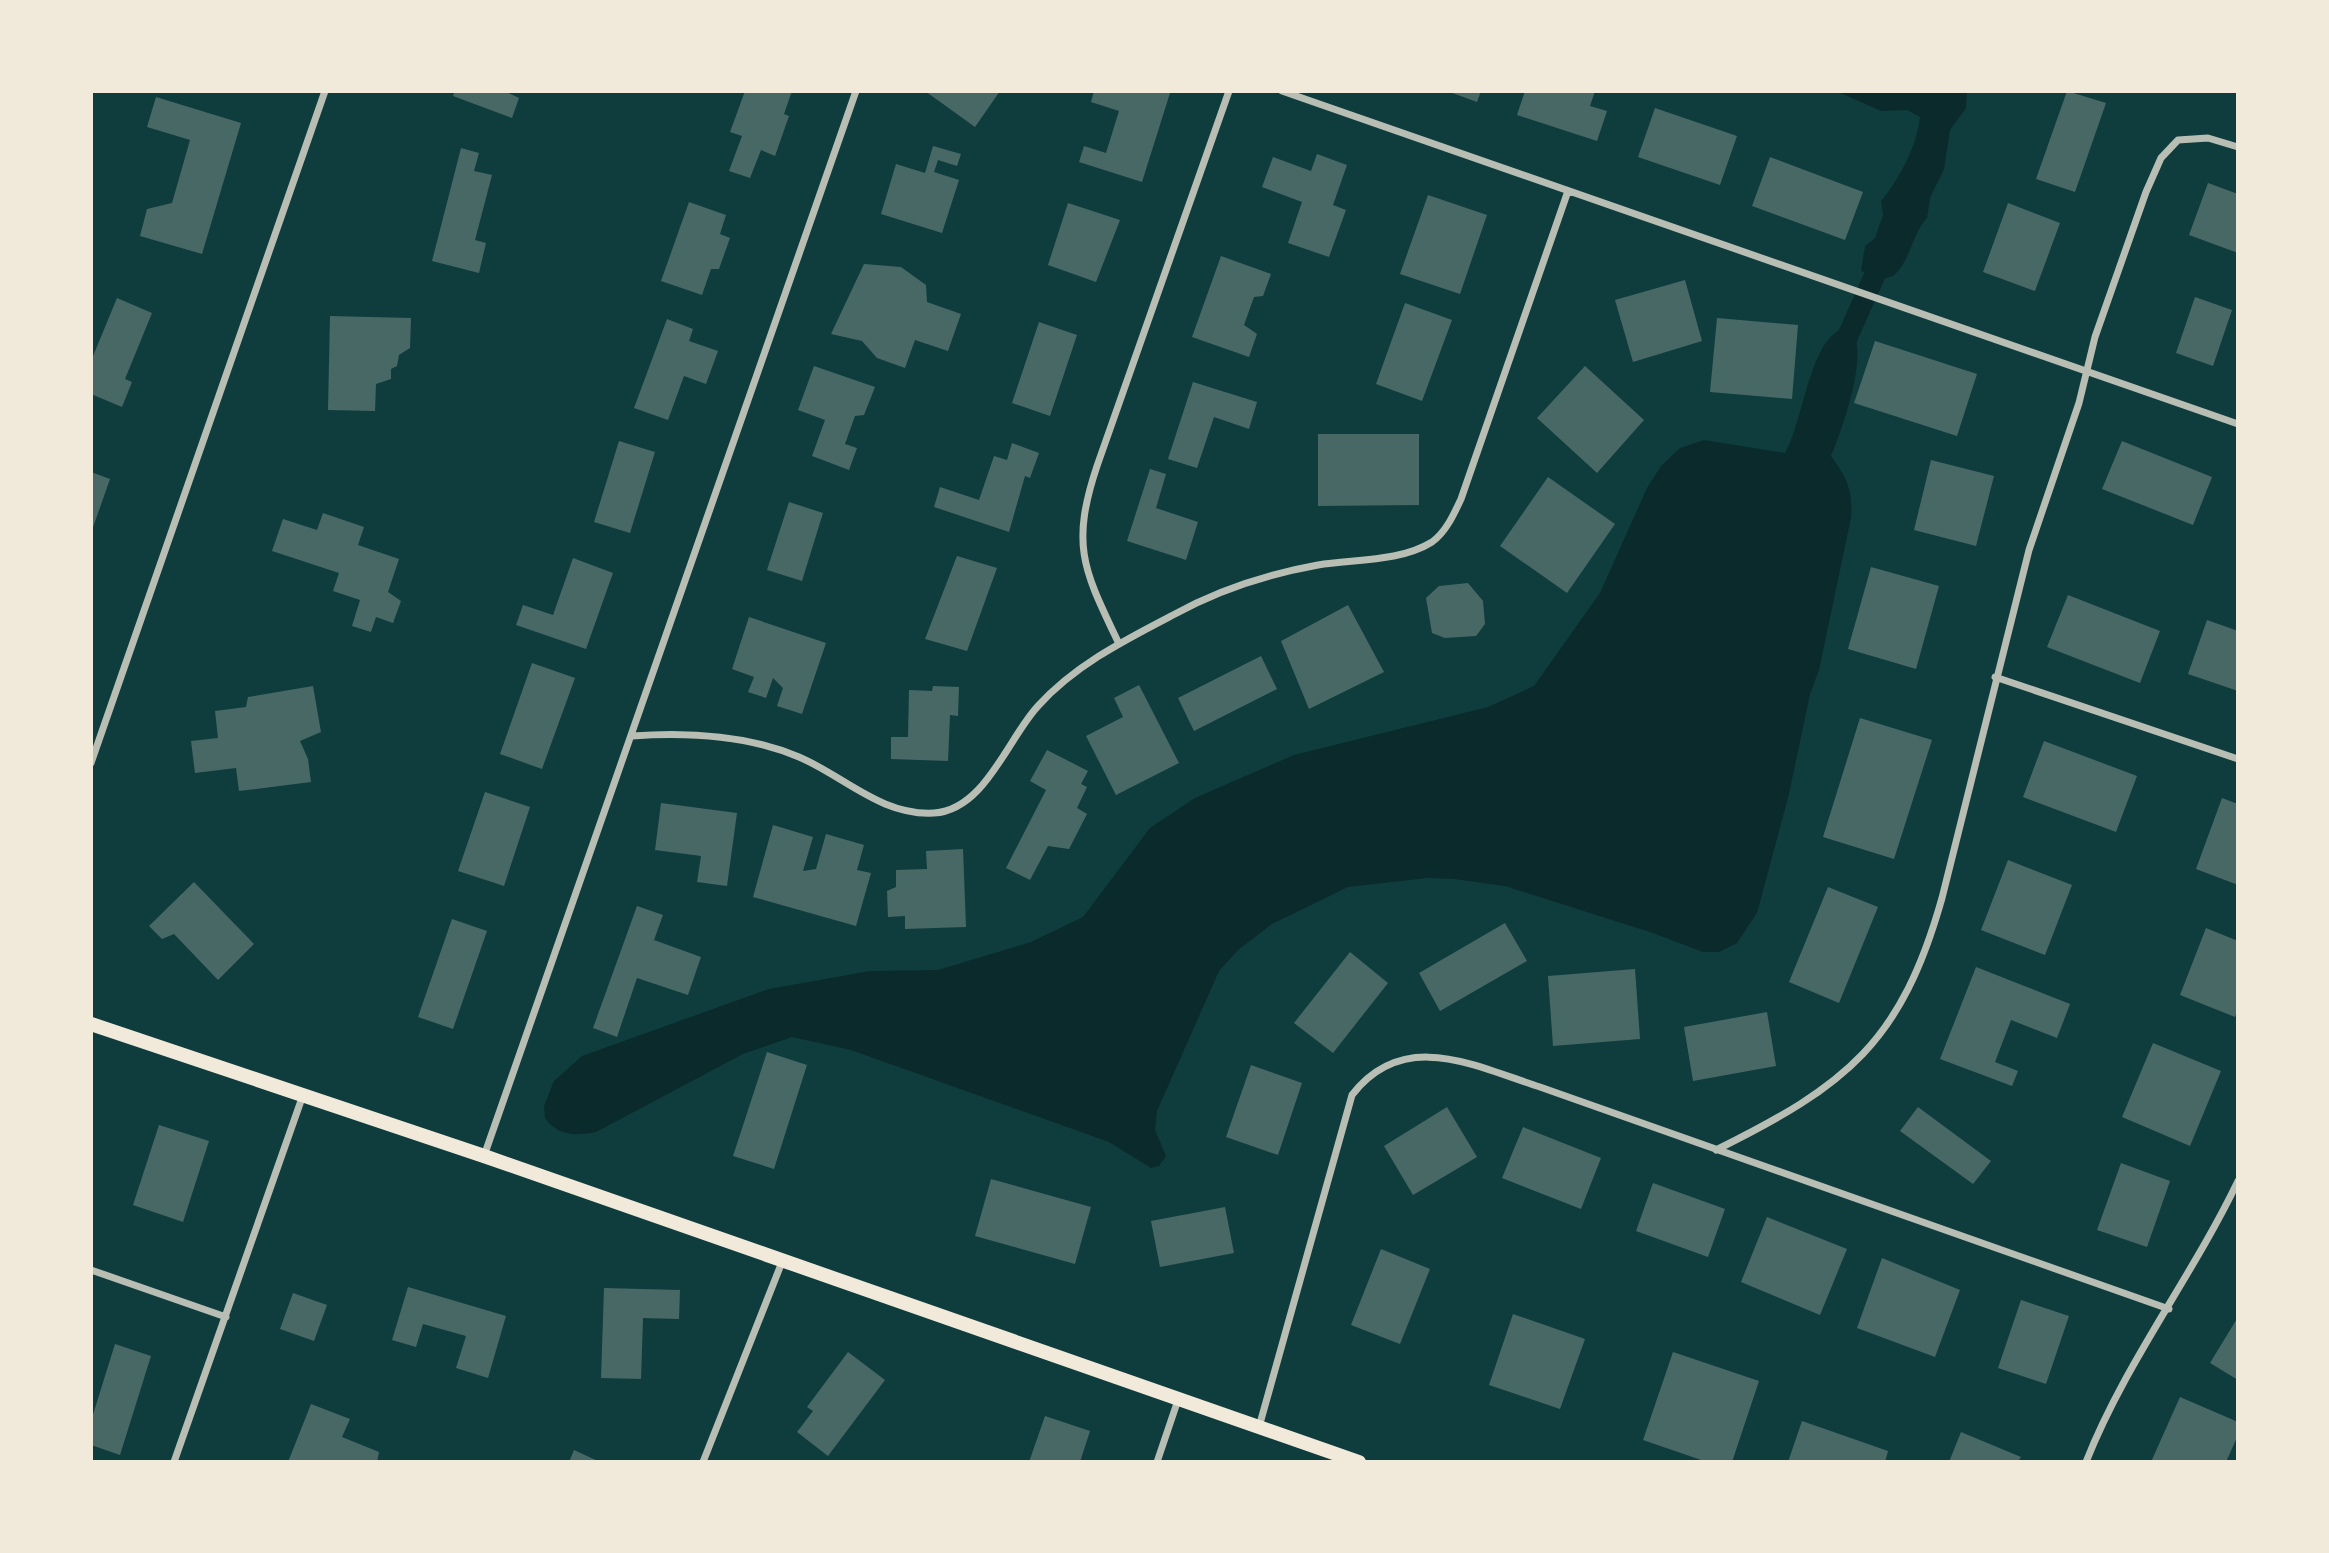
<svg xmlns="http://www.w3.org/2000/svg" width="2329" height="1553" viewBox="0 0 2329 1553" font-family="'Asap Condensed',sans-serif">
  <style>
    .water { fill: #0a2a2b }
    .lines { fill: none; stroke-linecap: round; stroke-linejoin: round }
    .canal { stroke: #0a2a2b; stroke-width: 21 }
    .building { fill: #486865 }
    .minor { stroke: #b8beb3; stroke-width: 7 }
    .secondary { stroke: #f1e9da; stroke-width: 14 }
  </style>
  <rect width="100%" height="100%" fill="#0f3d3e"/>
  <path class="water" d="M1836 91H1967L1966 108 1950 130 1944 169 1930 198 1927 218C1911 235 1911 261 1893 276L1882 279 1861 271 1865 246 1875 238 1883 215 1881 201C1899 180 1917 146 1920 117L1907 110 1881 111Z
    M1840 330 1852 332C1869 354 1842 430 1831 456 1847 478 1853 490 1851 518L1819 670 1810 694 1789 794 1757 913 1737 943 1719 952H1703L1653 933 1505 886 1454 879 1427 878 1348 887 1272 924 1238 950 1219 971 1157 1111 1155 1130 1166 1156 1159 1166 1151 1168 1109 1142 851 1050 792 1037 743 1054 596 1132C575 1136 558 1136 545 1118L544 1106 554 1081 582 1056 769 989 870 971 938 970 1031 942 1083 917 1150 828 1195 798 1294 755 1488 707 1534 686 1600 593 1647 488 1661 466 1680 448 1704 440 1785 453C1803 422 1809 345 1840 330Z"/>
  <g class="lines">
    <path class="canal" d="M1838 358 1886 250"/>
  </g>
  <path class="building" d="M455 91H504L519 98 512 118 453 96Z
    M745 91H792L784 114 789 116 775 156 761 150 750 178 729 171 742 136 730 132Z
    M925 91H1000L975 127Z
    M1094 91 1170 93 1142 182 1079 162 1084 146 1106 153 1119 111 1091 102Z
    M1447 91H1481L1477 102Z
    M1525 91H1595L1590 106 1607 111 1597 141 1517 115Z
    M2067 91 2106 103 2075 192 2036 179Z
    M156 97 241 123 202 254 140 236 147 209 172 203 190 140 147 127Z
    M1655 108 1737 136 1720 185 1638 157Z
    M933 146 961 154 957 166 938 160 934 172 959 180 942 233 881 214 896 164 925 173Z
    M461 148 479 153 474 171 492 175 475 240 486 243 479 273 432 261Z
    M1317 154 1347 165 1333 205 1346 210 1329 257 1288 243 1302 202 1262 187 1273 157 1311 171Z
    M1770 157 1863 192 1845 240 1752 206Z
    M2208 183 2238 194V253L2189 235Z
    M1428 195 1487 215 1460 294 1400 274Z
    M689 202 726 215 720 234 730 238 719 269H711L702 295 661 281Z
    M1068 203 1120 220 1096 282 1048 265Z
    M2008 203 2060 223 2035 291 1983 272Z
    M1221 256 1271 274 1263 296 1254 297 1244 325 1257 334 1249 357 1192 337Z
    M864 264 901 267 926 285 927 302 961 314 948 351 915 340 905 368 877 358 862 341 831 334Z
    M1685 280 1702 341 1633 362 1615 300Z
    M2195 297 2232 310 2213 366 2176 353Z
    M117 298 152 313 125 379 132 382 122 407 91 394V361Z
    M1405 303 1452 320 1422 401 1376 384Z
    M330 316 411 318 410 348 399 355 397 366 391 369V379L376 384 375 411 328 410Z
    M1717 318 1798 325 1792 399 1710 392Z
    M667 319 693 329 689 341 718 351 706 384 684 376 668 420 634 408Z
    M1039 322 1077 335 1050 416 1012 403Z
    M1875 341 1977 374 1957 436 1854 403Z
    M814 366 875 387 864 415 855 416 845 444 857 448 849 470 812 456 825 420 798 410Z
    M1585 366 1644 420 1597 473 1537 418Z
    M1193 382 1257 402 1249 429 1214 417 1197 468 1168 459Z
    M1318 434H1419V505L1318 506Z
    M619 441 655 452 630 533 594 522Z
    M2122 441 2212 477 2193 525 2102 489Z
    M1012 443 1039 453 1030 478 1025 476 1009 532 934 507 940 487 979 500 994 456 1007 460Z
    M1931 460 1994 476 1976 546 1914 530Z
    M1150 469 1166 474 1156 508 1198 522 1186 560 1127 541Z
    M91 472 110 479 91 533Z
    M1548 477 1615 524 1567 593 1500 546Z
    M789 502 823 513 802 581 767 570Z
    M323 513 364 527 358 545 399 559 388 592 401 601 393 623 376 617 371 632 352 626 360 600 333 591 339 573 272 551 283 519 317 530Z
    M957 556 997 568 967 651 925 639Z
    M573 558 613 573 586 649 516 625 523 605 553 615Z
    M1871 567 1939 586 1916 669 1848 649Z
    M1468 583 1483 601 1485 624 1476 636 1445 638 1432 633 1426 598 1439 586Z
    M2068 595 2160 631 2140 683 2047 647Z
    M1348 605 1384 672 1309 709 1281 641Z
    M749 617 826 643 802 714 777 706 783 688 773 678 766 698 748 692 754 677 732 669Z
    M2207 620 2238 631V691L2188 674Z
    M1261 656 1277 689 1194 731 1178 698Z
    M532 663 575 678 542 769 500 754Z
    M1139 685 1179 763 1116 795 1086 736 1123 717 1114 698Z
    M313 686 321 732 300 741 308 759 311 782 239 791 236 768 195 773 191 741 218 738 215 711 246 707 248 697Z
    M933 686 959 687 958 716 950 715 948 761 891 759V737H908L909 690 932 691Z
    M1860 718 1932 740 1894 859 1823 837Z
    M2044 741 2137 776 2116 832 2023 797Z
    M1047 750 1088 771 1081 784 1087 787 1077 808 1087 814 1069 849 1048 846 1030 880 1006 868 1046 790 1030 781Z
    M485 792 530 807 504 886 458 871Z
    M2222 798 2238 804V885L2196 869Z
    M661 803 737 813 727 886 697 882 701 856 655 850Z
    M773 825 813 837 803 871 816 869 826 834 864 845 857 870 871 873 856 926 753 897Z
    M963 849 966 927 905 929V916L888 917 887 891 896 887V870L927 869 926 851Z
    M2008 860 2072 885 2045 955 1981 930Z
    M194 882 254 944 218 980 174 934 162 939 149 926Z
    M1828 887 1878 907 1839 1003 1789 982Z
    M637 906 663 915 654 940 701 957 688 995 637 978 617 1037 593 1028Z
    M452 919 487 931 453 1029 418 1017Z
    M1505 923 1527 961 1440 1011 1419 973Z
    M2206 928 2238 941V1008L2235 1017 2180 995Z
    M1350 952 1388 983 1333 1053 1294 1023Z
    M1976 967 2070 1004 2057 1038 2011 1020 1995 1062 2018 1071 2012 1086 1940 1059Z
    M1635 969 1640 1039 1553 1046 1548 976Z
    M1767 1012 1776 1066 1693 1081 1684 1027Z
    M2153 1043 2221 1071 2190 1146 2122 1117Z
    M767 1052 807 1065 774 1169 733 1156Z
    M1251 1065 1302 1083 1278 1155 1226 1137Z
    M1447 1107 1477 1157 1413 1195 1384 1146Z
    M1918 1107 1991 1161 1973 1184 1900 1131Z
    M159 1125 209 1141 183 1222 133 1205Z
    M1523 1127 1601 1158 1581 1209 1502 1178Z
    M2121 1163 2170 1181 2147 1247 2097 1230Z
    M991 1179 1091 1207 1075 1264 975 1236Z
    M1653 1183 1725 1209 1708 1257 1636 1231Z
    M1225 1207 1234 1253 1160 1267 1151 1221Z
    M1767 1217 1847 1249 1820 1315 1741 1282Z
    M1381 1249 1430 1269 1400 1344 1351 1325Z
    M1882 1258 1960 1290 1935 1357 1857 1328Z
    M408 1287 506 1316 488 1378 456 1368 466 1336 423 1324 416 1347 392 1340Z
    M604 1288 680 1290 679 1319 643 1318 641 1379 601 1378Z
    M293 1293 327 1305 314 1341 280 1329Z
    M2021 1300 2069 1316 2046 1384 1998 1368Z
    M1513 1314 1585 1339 1560 1409 1489 1385Z
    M2238 1317V1380L2210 1363Z
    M115 1344 151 1356 120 1455 91 1445V1421Z
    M848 1352 885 1380 828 1456 797 1432 813 1411 807 1407Z
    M1673 1352 1759 1381 1732 1462H1707L1643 1440Z
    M2180 1397 2238 1422V1435L2226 1462H2151Z
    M311 1404 350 1419 342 1437 379 1452 377 1462H288Z
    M1045 1416 1090 1431 1080 1462H1029Z
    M1802 1421 1888 1451 1885 1462H1788Z
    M1961 1432 2021 1457 2018 1462H1949Z
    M574 1450 600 1462H569Z"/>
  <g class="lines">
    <path class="minor" d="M1282 91 2238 424
      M1119 644C1084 570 1070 547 1097 466L1229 91
      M1995 677 2238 759
      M632 736C687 732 747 735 799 757 844 776 881 816 934 813 985 810 1008 738 1038 706 1075 665 1125 640 1173 615 1218 590 1268 574 1318 565 1354 559 1400 562 1432 542 1446 532 1454 514 1461 499L1568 191
      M91 763 325 91
      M1716 1150C1847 1085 1901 1043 1942 898L2029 550 2079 403 2095 337 2146 192 2161 158 2178 140 2208 138 2238 147
      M484 1156 856 91
      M91 1270 226 1317
      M1259 1427 1352 1095C1404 1028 1475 1066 1540 1087L2169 1309
      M174 1462 303 1095
      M703 1462 782 1262
      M1157 1462 1178 1400
      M2086 1462C2125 1363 2192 1277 2238 1181"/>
    <path class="secondary" d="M91 1024 484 1156 1359 1462"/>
  </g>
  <rect width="2329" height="1553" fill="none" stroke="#f1e9da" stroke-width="186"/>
</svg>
